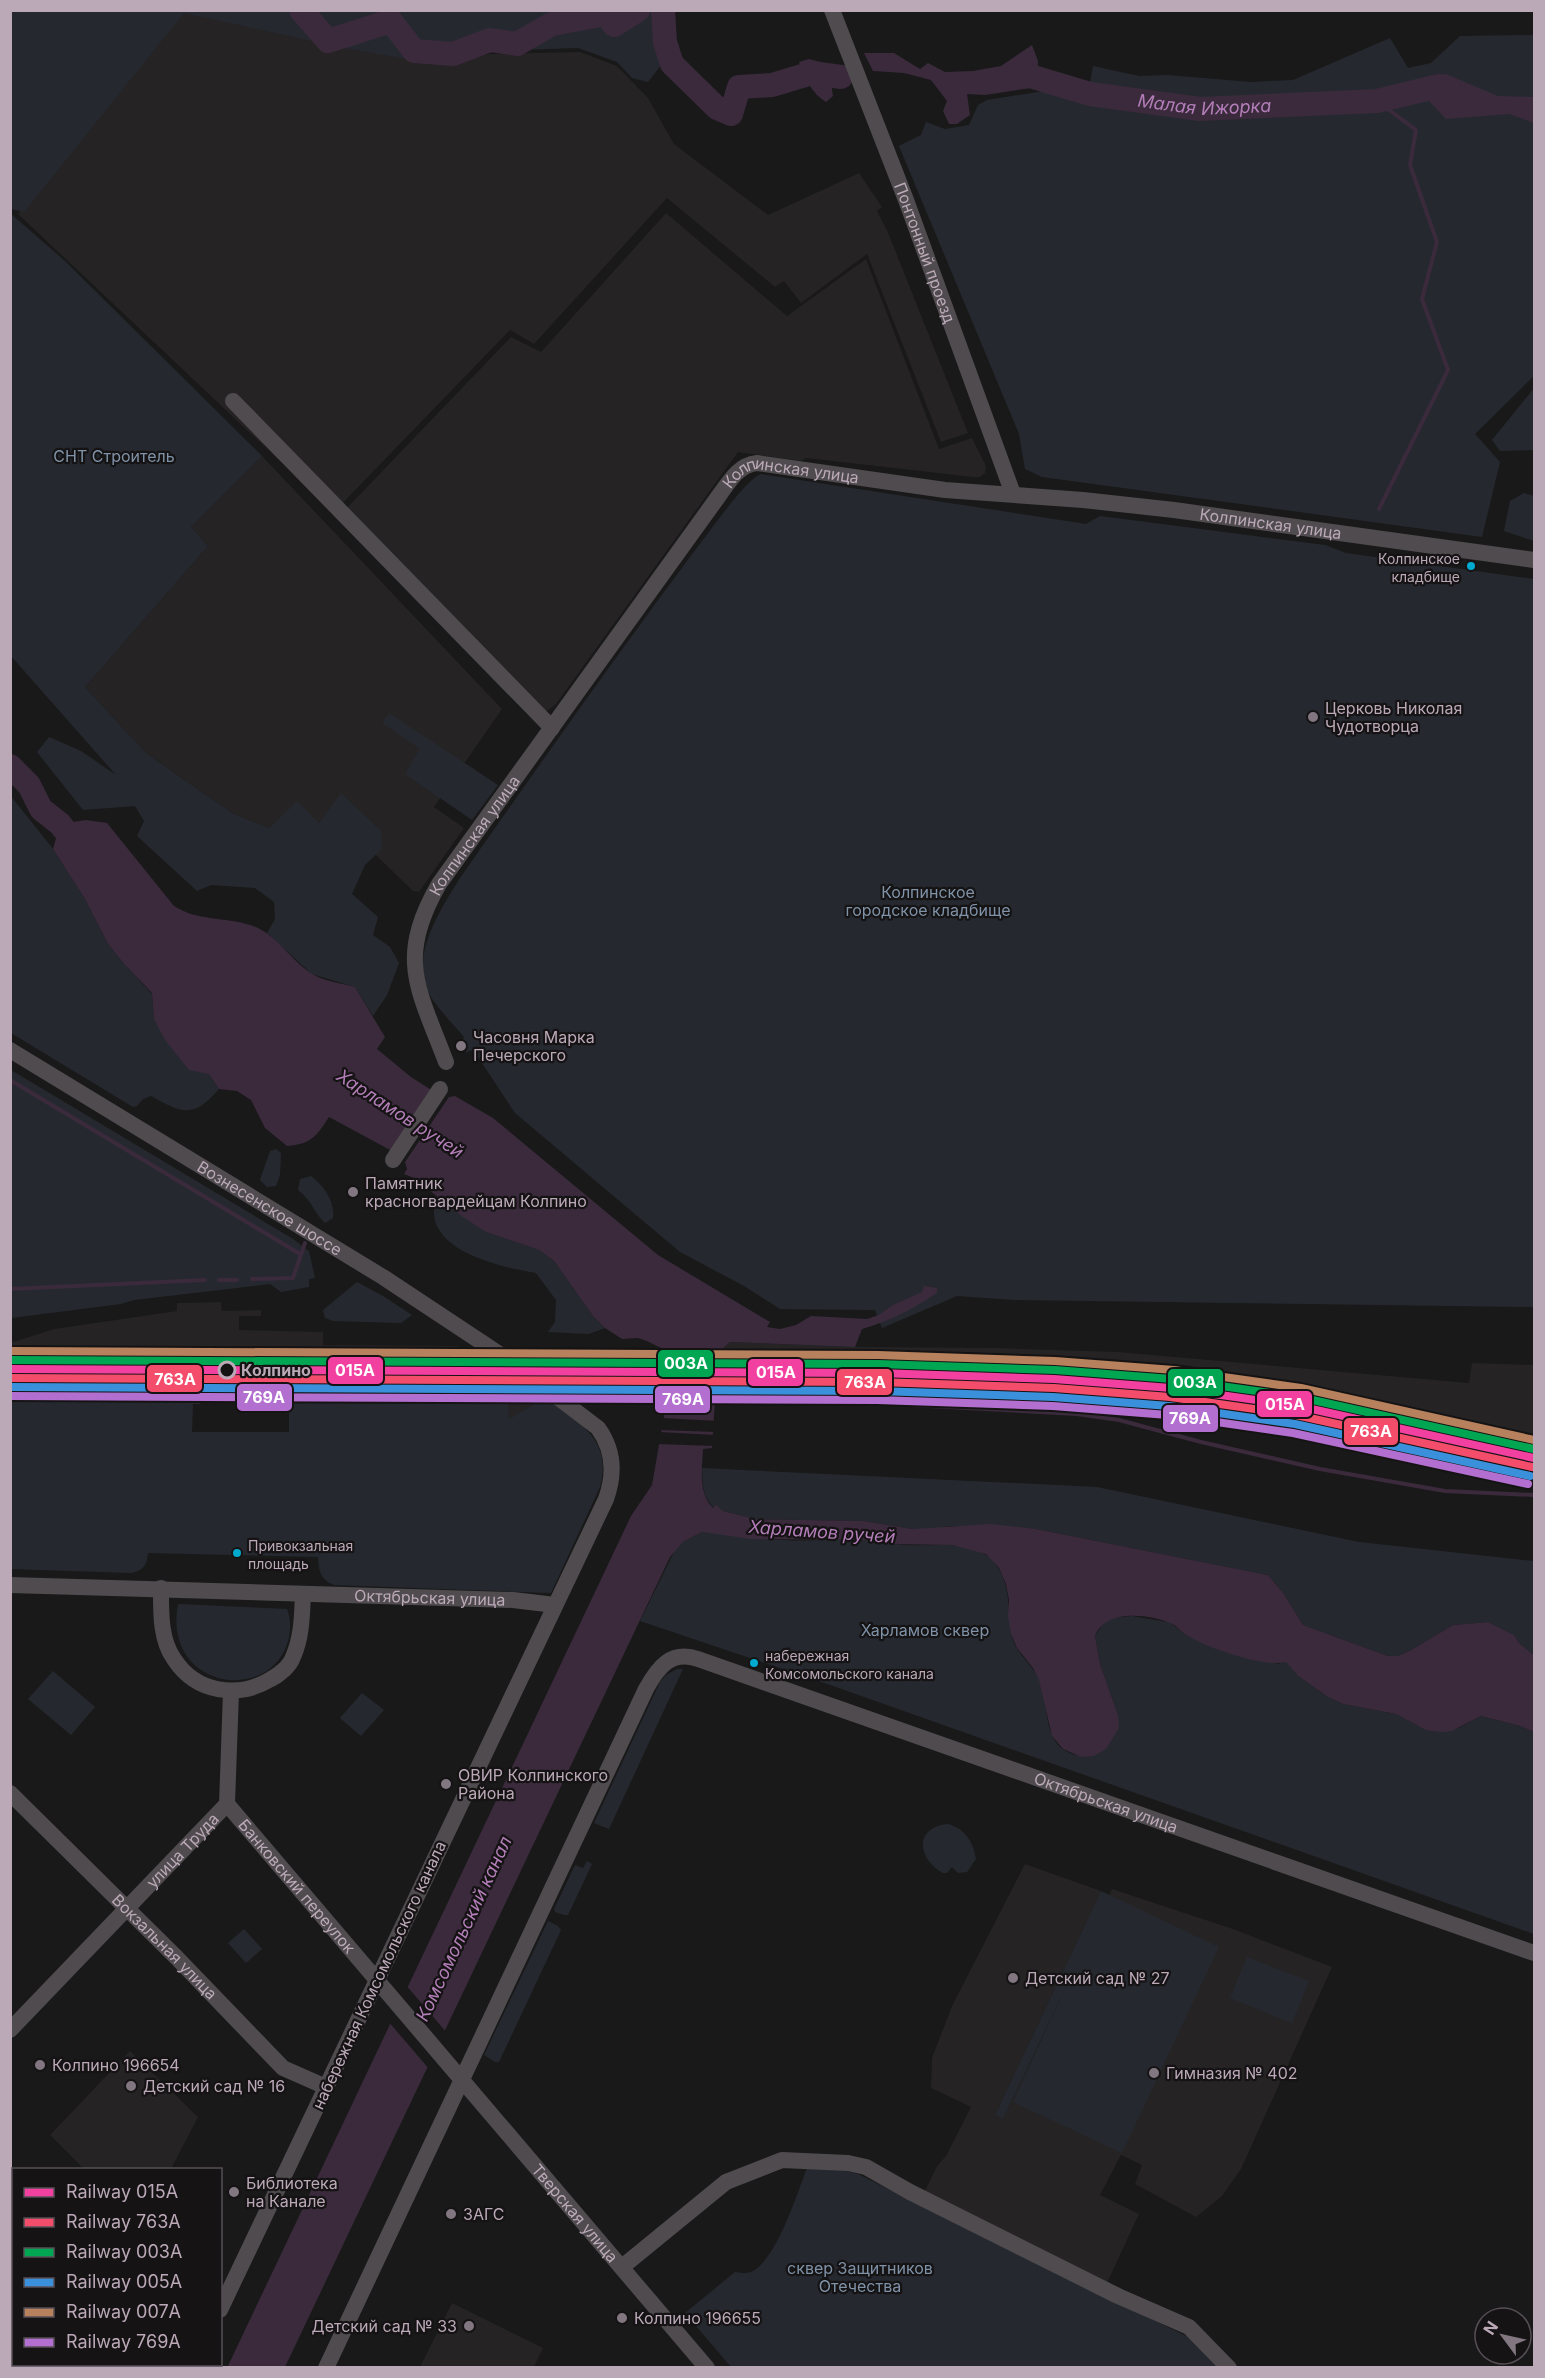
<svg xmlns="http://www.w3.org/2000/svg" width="1545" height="2378" viewBox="0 0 1545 2378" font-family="Inter,sans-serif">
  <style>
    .built { fill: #252324 }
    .green { fill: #25292f }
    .water { fill: #3a2a3c }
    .pier { fill: #191919 }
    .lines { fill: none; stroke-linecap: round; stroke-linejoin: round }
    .stream { stroke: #3a2a3c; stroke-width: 4 }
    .river { stroke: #3a2a3c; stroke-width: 24 }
    .minor { stroke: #4f4b4e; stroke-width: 16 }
    .rail-1-casing { stroke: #151314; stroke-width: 12 }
    .rail-2-casing { stroke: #151314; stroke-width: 12 }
    .rail-3-casing { stroke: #151314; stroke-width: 12 }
    .rail-4-casing { stroke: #151314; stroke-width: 12 }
    .rail-5-casing { stroke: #151314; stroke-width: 12 }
    .rail-6-casing { stroke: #151314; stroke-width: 12 }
    .rail-1 { stroke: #f240a1; stroke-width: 8 }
    .rail-2 { stroke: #f44d6c; stroke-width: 8 }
    .rail-3 { stroke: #00a651; stroke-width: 8 }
    .rail-4 { stroke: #3a90db; stroke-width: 8 }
    .rail-5 { stroke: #b6815c; stroke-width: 8 }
    .rail-6 { stroke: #b36fd0; stroke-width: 8 }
    .bus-dot { fill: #00a9ce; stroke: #151314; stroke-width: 2 }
    .poi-dot { fill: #827780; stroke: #151314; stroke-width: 2 }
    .stop-dot { fill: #151314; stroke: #bba9b8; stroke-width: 3 }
    .labels { text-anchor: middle; stroke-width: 4.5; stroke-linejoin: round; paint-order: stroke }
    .bus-label { font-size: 14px; fill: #bba9b8; stroke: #151314; text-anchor: start }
    .street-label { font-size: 16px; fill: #bba9b8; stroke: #151314 }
    .park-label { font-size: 16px; fill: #7f92a7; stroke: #151314 }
    .poi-label { font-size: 16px; fill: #bba9b8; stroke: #151314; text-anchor: start }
    .stop-label { font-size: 16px; font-weight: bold; fill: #bba9b8; stroke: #151314; text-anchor: start }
    .water-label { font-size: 18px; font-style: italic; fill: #b37eb8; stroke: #151314 }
    .line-badge { stroke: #151314; stroke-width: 2 }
    .badge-label { font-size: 16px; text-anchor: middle; font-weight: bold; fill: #fff }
  </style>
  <rect width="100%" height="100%" fill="#191919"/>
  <path class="built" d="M177 11 393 53 448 60 491 54 580 52 617 66 648 98 674 144 768 215 859 173 882 207 877 211 887 230 968 433 941 442 867 254 801 303 784 281 775 287 667 198 534 344 510 330 334 512 18 214Z
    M666 213 787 316 866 259 939 449 972 438 986 466 985 473 980 477H973L806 458 801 461 738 452 556 704 544 713 345 510 511 337 541 352Z
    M262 456 502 709 434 807 464 828 419 892 413 891 329 810 319 823 297 802 269 828 232 813 146 753 85 687 208 546 191 527Z
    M221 1302 222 1311 261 1310V1316H239V1330L323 1332V1345L458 1346V1357L489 1356 545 1396 538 1402 509 1420 508 1389 283 1387V1397H187L186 1385 11 1386 10 1343 54 1329 177 1311V1303Z
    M730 1342 855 1347 997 1348 1118 1352 1469 1383 1472 1363 1534 1365V1468L1319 1419 1125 1393 859 1379H738L735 1355 718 1353Z
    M1025 1864 1101 1891 995 2115 1003 2119 1112 1889 1233 1929 1332 1967 1241 2169 1222 2196 1196 2217 1135 2184 1142 2165 1121 2155 1100 2195 1139 2214 1107 2283 924 2193 937 2166 946 2156 971 2107 931 2088 932 2058 952 2006Z
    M130 2051 198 2117 171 2169H84L50 2135Z
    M452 2303 543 2348 534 2367H420Z"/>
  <path class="green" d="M10 11H672L675 47 648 82 632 78 617 62 578 48 483 51 449 58 408 59 344 48 184 13 24 212 11 209Z
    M1534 35V376L1475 434 1500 462 1482 537 1042 477 1025 469 1019 434 899 146 921 135 926 122 945 129 969 125 978 105 987 100 1044 91 1087 100 1093 66 1139 76 1167 75 1251 82 1293 80 1390 38 1408 68 1431 63 1460 36Z
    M10 213 65 261 262 456 191 527 208 546 85 687 146 753 232 813 269 828 297 801 319 823 341 793 381 831 382 849 365 865 352 894 378 917 373 935 390 947 399 963 387 995 373 1016 355 987 312 974 267 933 275 919 274 902 255 888 211 885 197 891 137 836 144 821 135 806 83 810 37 752 49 737 81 751 116 775 11 656Z
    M1534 388V450L1500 451 1492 440Z
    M761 474 1086 524 1100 516 1325 545 1346 553 1534 579V1307L1015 1300 957 1296 882 1328 875 1310 780 1309 744 1286 680 1252 515 1113 478 1057H476L471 1050 466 1053V1046L462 1041 464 1037C453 1024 438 1009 429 994 409 956 441 909 460 878 538 767 615 657 696 549 709 533 745 480 761 474Z
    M1524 493 1534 496V541L1504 531 1510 501Z
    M389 713 498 785 472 820 405 774 420 749 382 723Z
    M10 795 53 849 85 899 108 944 125 965 152 994 154 1019 209 1074 219 1089C194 1118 183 1114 151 1096L143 1099 137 1106 133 1107 11 1033Z
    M11 1070 293 1239 309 1251 315 1278 309 1279V1287L281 1292 270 1284 134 1300 121 1304 11 1318Z
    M276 1149 281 1153 280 1175 276 1186 267 1187 260 1180 270 1151Z
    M311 1176C324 1186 335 1201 333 1218L325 1223C313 1211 313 1202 298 1190L300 1179Z
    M437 1194 486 1232 539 1250 554 1261 593 1316 605 1328 589 1334 548 1332 555 1322 556 1300 536 1273C506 1268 451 1256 437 1226 432 1215 434 1205 437 1194Z
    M357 1282 383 1296 412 1315 401 1323 333 1321 325 1318 323 1310Z
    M187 1385V1397H201L200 1404H193L192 1432H289V1387L508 1389 509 1419 538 1402 545 1396C578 1422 613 1439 600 1487L551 1593 334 1585C320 1579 319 1571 318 1557L148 1553C147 1565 143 1571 131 1573L11 1569V1386Z
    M702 1468 1097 1487 1359 1542 1534 1561V1655L1519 1643 1514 1635 1488 1622 1453 1625 1411 1650 1398 1656H1388L1303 1625 1284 1594 1268 1575 1036 1529 950 1526 934 1529H913L863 1521 755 1519 723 1511 716 1506 714 1508C702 1496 703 1484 702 1468Z
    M702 1532C729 1533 756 1539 783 1540 809 1542 835 1538 860 1540 875 1541 890 1544 905 1545 932 1547 972 1539 992 1560 1012 1582 1007 1607 1011 1633 1014 1652 1031 1663 1039 1679 1050 1704 1041 1743 1072 1754 1086 1759 1094 1755 1106 1749L1118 1715 1100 1664 1095 1636 1103 1623 1111 1618 1132 1616 1149 1619 1169 1622 1185 1634 1204 1643 1278 1664 1286 1661 1298 1676 1328 1697 1343 1704 1396 1714 1417 1725 1459 1728 1481 1716 1520 1726 1534 1732V1934L836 1687 640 1621 674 1552 683 1542Z
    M178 1604 287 1609C291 1620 291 1630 288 1641 270 1705 162 1689 178 1604Z
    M677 1669H683L609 1829 594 1823 660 1682 666 1675Z
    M53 1671 95 1707 71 1735 28 1699Z
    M362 1693 384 1710 361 1736 340 1718Z
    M948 1824C965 1829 973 1841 976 1859L967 1872 958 1873 952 1867 947 1873H943C917 1859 914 1827 948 1824Z
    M587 1861 592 1864 568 1915H564L555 1912 554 1909 575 1865 583 1868Z
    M1101 1891 1219 1947 1122 2153 1013 2102 1071 1976 1003 2119 995 2115Z
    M548 1921 558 1926 561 1930 499 2062H495L484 2055Z
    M244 1929 262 1949 246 1963 228 1943Z
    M1247 1957 1309 1981 1292 2023 1230 1998Z
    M807 2168 842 2170 858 2174 1188 2337 1221 2367H731L685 2313 735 2272C742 2273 747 2274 753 2271 777 2258 797 2194 807 2168Z"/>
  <path class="water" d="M1032 45 1038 61 1037 87 985 95 967 94 970 115 957 124H949L943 111 947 101 931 80 904 73 873 71 864 53H894L920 69 928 63 945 72 973 71 1001 66Z
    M809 59 828 64 833 96 826 102C812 94 804 77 799 62Z
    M1446 74 1498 96 1534 97V123L1509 114 1446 119 1428 100 1418 97 1417 83 1423 78Z
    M86 820 107 823 174 906C197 921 225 917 250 925 275 932 289 959 311 973 322 981 341 983 355 987L385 1037 377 1049 411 1077 433 1091 392 1151 329 1117C316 1137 311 1144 287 1146L265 1128 251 1100 237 1091 219 1089 209 1074 189 1070 165 1040 154 1019 152 993 125 965 108 944 85 899 53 849 60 824Z
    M455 1096 493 1118 658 1255 770 1322 767 1327 780 1329 796 1325 811 1316 867 1319 879 1315 893 1305 922 1292 924 1286 937 1288V1293C915 1308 888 1322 862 1329L855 1347 730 1342 718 1353 712 1448 703 1449C702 1469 698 1493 713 1508L716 1505 723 1511 755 1519 863 1521 913 1529 991 1524 1036 1529 1268 1575 1284 1594 1303 1625 1388 1656H1398L1411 1650 1453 1625 1488 1622 1514 1635 1519 1643 1534 1655V1732L1520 1726 1481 1716 1452 1731 1442 1732 1426 1730 1396 1714 1343 1704 1328 1697 1298 1676 1286 1662C1264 1668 1204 1647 1185 1634 1179 1630 1176 1625 1170 1623 1148 1614 1105 1609 1095 1636L1100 1664 1118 1715 1119 1728 1106 1749 1094 1756 1081 1757 1063 1749 1052 1736 1039 1680 1033 1668 1017 1648 1011 1634 1008 1616 1009 1600 1006 1584 999 1568 986 1554 952 1545 888 1544 861 1540 751 1539 702 1532 683 1542 670 1557 285 2367 227 2368 631 1516 652 1485 670 1382 665 1354 661 1348 647 1341 638 1338 622 1339 605 1328 593 1316 554 1261 539 1250 486 1232 463 1217 414 1178 404 1174 407 1169 405 1162 449 1097Z"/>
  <path class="pier" d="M662 1355H720L719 1379H666Z
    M661 1418 718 1421 717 1432 659 1430Z
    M659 1432 716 1435 715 1446 657 1444Z
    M405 1984 447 2033 430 2070 388 2021Z"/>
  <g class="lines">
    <path class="stream" d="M1377 101 1416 130 1410 165 1437 242 1422 299 1448 370 1379 509
      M10 1080 300 1254
      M252 1279 293 1278 305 1243
      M219 1280H237
      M10 1289 205 1280
      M743 1389 910 1405 1077 1414 1119 1420 1201 1442 1320 1469 1445 1491 1534 1495"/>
    <g class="river">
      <path d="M301 10 328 41 391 21 414 51 453 54 490 40 517 44 552 24 606 14 614 25 638 10"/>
      <path d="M663 10 665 42 672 64 717 108 731 114 739 87 772 85 812 73 841 77"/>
      <path id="s1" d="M1007 78 1030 76 1090 94 1200 109 1377 101 1439 86 1449 89"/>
      <path d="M10 766 29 785 41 809 60 824 79 848"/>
    </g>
    <g class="minor">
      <path id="s2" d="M832 10 906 200 1013 494"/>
      <path d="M233 401 552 728"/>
      <path id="s3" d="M10 1050 383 1277 510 1361 598 1428C614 1450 615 1474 606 1499L220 2310"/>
      <path id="s4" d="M446 1062C418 988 396 959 439 884L718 497C729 482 738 465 757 463L945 490 1083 500 1174 510 1534 560"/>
      <path d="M393 1160 440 1089"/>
      <path id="s5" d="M10 1585 513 1600 555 1605"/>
      <path d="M161 1588C161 1612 160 1639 174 1659 196 1693 238 1699 271 1679 279 1675 290 1666 293 1657 302 1637 302 1615 303 1594"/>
      <path id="s6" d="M10 1793 177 1958 283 2068 326 2087"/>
      <path id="s7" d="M227 1804 707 2368"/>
      <path id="s8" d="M10 2030 227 1804 231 1692"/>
      <path d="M622 2267 726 2182 782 2160 848 2163 866 2167 910 2192 1118 2296 1189 2327 1229 2368"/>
      <path d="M193 2368 194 2364"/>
      <path id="s9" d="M326 2368 646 1689C658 1667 671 1650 698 1659L1534 1953"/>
    </g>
    <defs>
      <path id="rail-1" d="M10 1369 878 1373 1054 1379 1171 1388 1298 1406 1534 1458"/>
      <path id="rail-2" d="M10 1378 878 1382 1054 1388 1170 1397 1296 1415 1532 1467"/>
      <path id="rail-3" d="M10 1360 878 1364 1055 1370 1172 1379 1299 1397 1534 1449"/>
      <path id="rail-4" d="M10 1387 878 1391 1053 1397 1169 1406 1295 1424 1530 1476"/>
      <path id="rail-5" d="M10 1351 878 1355 1055 1361 1174 1370 1301 1388 1534 1440"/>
      <path id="rail-6" d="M10 1396 877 1400 1053 1406 1168 1415 1293 1433 1528 1484"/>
    </defs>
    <use href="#rail-1" class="rail-1-casing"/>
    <use href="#rail-2" class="rail-2-casing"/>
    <use href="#rail-3" class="rail-3-casing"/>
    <use href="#rail-4" class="rail-4-casing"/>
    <use href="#rail-5" class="rail-5-casing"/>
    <use href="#rail-6" class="rail-6-casing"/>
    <use href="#rail-1" class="rail-1"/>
    <use href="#rail-2" class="rail-2"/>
    <use href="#rail-3" class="rail-3"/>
    <use href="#rail-4" class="rail-4"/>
    <use href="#rail-5" class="rail-5"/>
    <use href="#rail-6" class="rail-6"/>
  </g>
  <g class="bus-dot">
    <circle cx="1471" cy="566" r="5"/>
    <circle cx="237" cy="1553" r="5"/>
    <circle cx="754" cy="1663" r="5"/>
  </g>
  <g class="poi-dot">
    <circle cx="1313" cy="717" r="6"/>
    <circle cx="461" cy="1046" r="6"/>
    <circle cx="353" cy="1192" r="6"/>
    <circle cx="446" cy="1784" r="6"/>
    <circle cx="1013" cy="1978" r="6"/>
    <circle cx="40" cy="2065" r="6"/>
    <circle cx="1154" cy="2073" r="6"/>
    <circle cx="131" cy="2086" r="6"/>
    <circle cx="234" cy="2192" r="6"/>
    <circle cx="451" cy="2214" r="6"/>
    <circle cx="622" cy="2318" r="6"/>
    <circle cx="469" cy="2326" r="6"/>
  </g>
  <circle class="stop-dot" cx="227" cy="1370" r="8"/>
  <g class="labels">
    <g class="bus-label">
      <text x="1460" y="564" text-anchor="end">Колпинское<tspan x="1460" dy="18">кладбище</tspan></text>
      <text x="248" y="1551">Привокзальная<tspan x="248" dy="18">площадь</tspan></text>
      <text x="765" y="1661">набережная<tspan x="765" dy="18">Комсомольского канала</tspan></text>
    </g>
    <g class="street-label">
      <text dy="6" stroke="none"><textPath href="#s2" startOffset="260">Понтонный проезд</textPath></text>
      <text dy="6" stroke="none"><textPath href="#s4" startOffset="750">Колпинская улица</textPath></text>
      <text dy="6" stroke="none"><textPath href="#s4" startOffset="1236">Колпинская улица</textPath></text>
      <text dy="6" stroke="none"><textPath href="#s4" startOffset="248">Колпинская улица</textPath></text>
      <text dy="6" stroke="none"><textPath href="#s3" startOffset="304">Вознесенское шоссе</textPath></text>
      <text dy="6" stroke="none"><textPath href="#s5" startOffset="420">Октябрьская улица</textPath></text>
      <text dy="6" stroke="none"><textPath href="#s9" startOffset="1250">Октябрьская улица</textPath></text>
      <text dy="6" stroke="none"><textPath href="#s8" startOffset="249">улица Труда</textPath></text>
      <text dy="6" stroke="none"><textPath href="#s7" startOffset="108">Банковский переулок</textPath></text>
      <text dy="6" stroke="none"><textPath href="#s6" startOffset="218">Вокзальная улица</textPath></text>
      <text transform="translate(379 1975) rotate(-65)" y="6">набережная Комсомольского канала</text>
      <text dy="6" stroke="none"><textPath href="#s7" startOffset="537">Тверская улица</textPath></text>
    </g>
    <g class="park-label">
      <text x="114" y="462">СНТ Строитель</text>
      <text x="928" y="898">Колпинское<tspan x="928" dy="18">городское кладбище</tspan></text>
      <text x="925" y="1636">Харламов сквер</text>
      <text x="860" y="2274">сквер Защитников<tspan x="860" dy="18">Отечества</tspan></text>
    </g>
    <g class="poi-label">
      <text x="1325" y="714">Церковь Николая<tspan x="1325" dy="18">Чудотворца</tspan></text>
      <text x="473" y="1043">Часовня Марка<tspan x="473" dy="18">Печерского</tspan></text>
      <text x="365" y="1189">Памятник<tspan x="365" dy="18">красногвардейцам Колпино</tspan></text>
      <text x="458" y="1781">ОВИР Колпинского<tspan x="458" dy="18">Района</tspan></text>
      <text x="1025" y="1984">Детский сад № 27</text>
      <text x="52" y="2071">Колпино 196654</text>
      <text x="1166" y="2079">Гимназия № 402</text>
      <text x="143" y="2092">Детский сад № 16</text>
      <text x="246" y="2189">Библиотека<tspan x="246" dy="18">на Канале</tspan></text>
      <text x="463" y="2220">ЗАГС</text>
      <text x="634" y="2324">Колпино 196655</text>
      <text x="457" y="2332" text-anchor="end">Детский сад № 33</text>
    </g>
    <g class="stop-label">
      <text x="241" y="1376">Колпино</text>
    </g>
    <g class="water-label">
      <text dy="6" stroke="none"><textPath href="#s1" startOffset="201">Малая Ижорка</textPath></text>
      <text transform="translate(400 1114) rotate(33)" y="6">Харламов ручей</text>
      <text transform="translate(822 1532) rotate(4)" y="6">Харламов ручей</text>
      <text transform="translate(464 1929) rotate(-65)" y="6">Комсомольский канал</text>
    </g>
  </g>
  <g class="line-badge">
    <rect x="657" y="1349" width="57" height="29" rx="6" fill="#00a651"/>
    <rect x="327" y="1356" width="57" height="29" rx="6" fill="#f240a1"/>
    <rect x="747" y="1358" width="57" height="29" rx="6" fill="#f240a1"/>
    <rect x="146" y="1364" width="57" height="29" rx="6" fill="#f44d6c"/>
    <rect x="836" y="1368" width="57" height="28" rx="6" fill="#f44d6c"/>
    <rect x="1167" y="1368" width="57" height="29" rx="6" fill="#00a651"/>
    <rect x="236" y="1383" width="57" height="29" rx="6" fill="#b36fd0"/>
    <rect x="654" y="1385" width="57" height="29" rx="6" fill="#b36fd0"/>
    <rect x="1256" y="1390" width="57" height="28" rx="6" fill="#f240a1"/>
    <rect x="1162" y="1404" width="57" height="29" rx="6" fill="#b36fd0"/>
    <rect x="1343" y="1417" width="56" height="29" rx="6" fill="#f44d6c"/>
  </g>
  <g class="badge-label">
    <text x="686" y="1369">003А</text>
    <text x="355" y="1376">015А</text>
    <text x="776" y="1378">015А</text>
    <text x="175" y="1385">763А</text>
    <text x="865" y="1388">763А</text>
    <text x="1195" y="1388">003А</text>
    <text x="264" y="1403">769А</text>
    <text x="683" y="1405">769А</text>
    <text x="1285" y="1410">015А</text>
    <text x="1190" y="1424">769А</text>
    <text x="1371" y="1437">763А</text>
  </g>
  <rect width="1545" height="2378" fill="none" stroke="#bba9b8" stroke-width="24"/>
  <rect x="12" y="2168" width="210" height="198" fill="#151314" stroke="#574f56" stroke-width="1.5"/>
  <rect x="24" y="2188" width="30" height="9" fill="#f240a1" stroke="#574f56" stroke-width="1.5"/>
  <text x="66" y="2198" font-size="18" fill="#bba9b8">Railway 015А</text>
  <rect x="24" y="2218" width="30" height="9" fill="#f44d6c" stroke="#574f56" stroke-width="1.5"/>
  <text x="66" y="2228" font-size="18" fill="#bba9b8">Railway 763А</text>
  <rect x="24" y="2248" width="30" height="9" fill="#00a651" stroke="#574f56" stroke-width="1.5"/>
  <text x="66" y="2258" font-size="18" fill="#bba9b8">Railway 003А</text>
  <rect x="24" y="2278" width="30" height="9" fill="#3a90db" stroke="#574f56" stroke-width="1.5"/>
  <text x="66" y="2288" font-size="18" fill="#bba9b8">Railway 005А</text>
  <rect x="24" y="2308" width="30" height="9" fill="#b6815c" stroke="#574f56" stroke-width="1.5"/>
  <text x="66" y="2318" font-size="18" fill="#bba9b8">Railway 007А</text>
  <rect x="24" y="2338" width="30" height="9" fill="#b36fd0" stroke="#574f56" stroke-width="1.5"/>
  <text x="66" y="2348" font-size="18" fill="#bba9b8">Railway 769А</text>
  <g transform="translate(1503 2336) rotate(303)"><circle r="28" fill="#151314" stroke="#574f56" stroke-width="1.5"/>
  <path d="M0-4.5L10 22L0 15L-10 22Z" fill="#827780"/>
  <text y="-9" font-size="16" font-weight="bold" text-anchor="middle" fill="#bba9b8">N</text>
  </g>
</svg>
